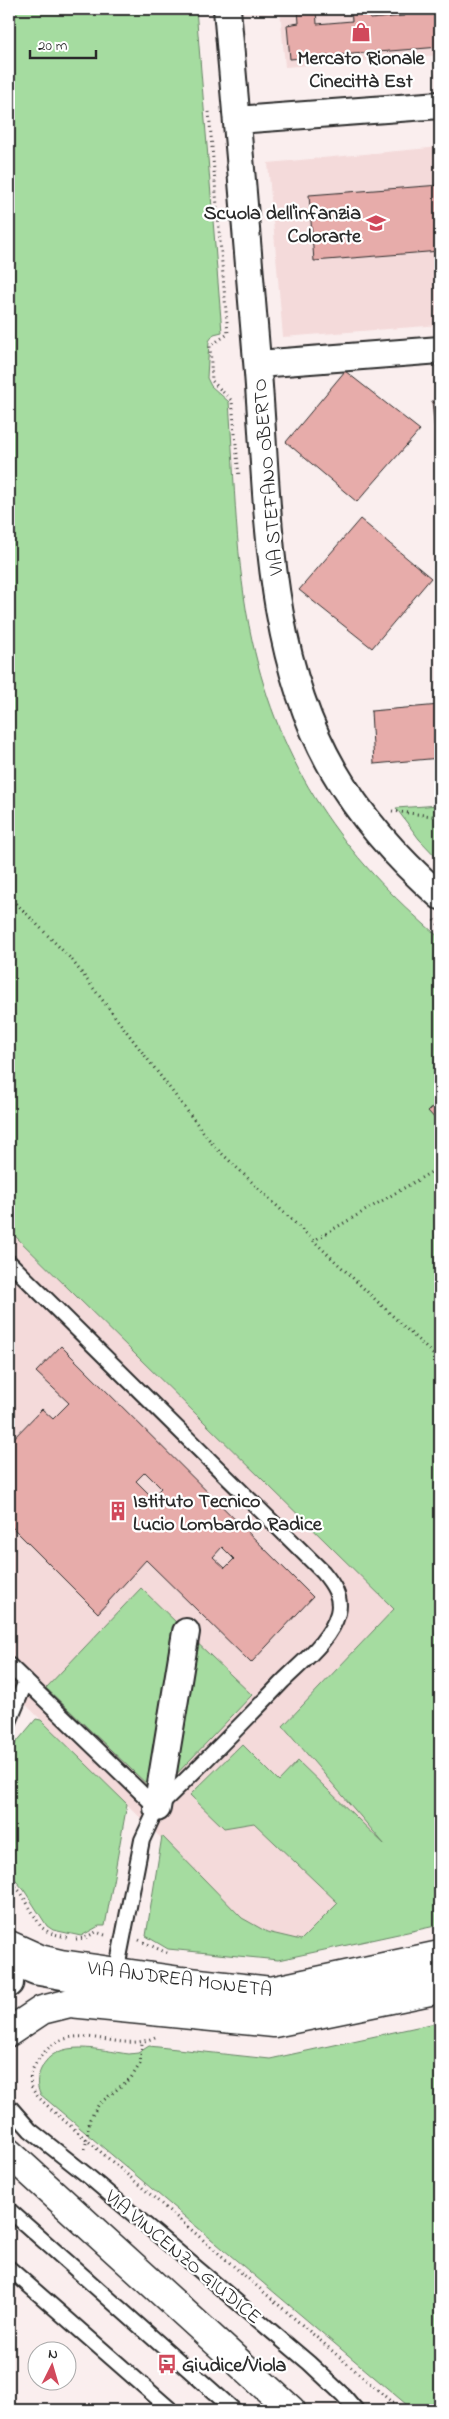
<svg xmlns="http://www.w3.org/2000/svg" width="449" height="2419" viewBox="0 0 449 2419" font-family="'Indie Flower',sans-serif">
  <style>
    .built { fill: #f4dada }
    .green { fill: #a5dca0; stroke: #688466 }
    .building { fill: #e7acaa; stroke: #2b2b2b; fill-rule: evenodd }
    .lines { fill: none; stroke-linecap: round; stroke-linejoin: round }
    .lane-casing { stroke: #2b2b2b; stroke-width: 18 }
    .street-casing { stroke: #2b2b2b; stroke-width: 30 }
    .secondary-casing { stroke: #2b2b2b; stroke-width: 31 }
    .path { stroke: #2b2b2b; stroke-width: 3; stroke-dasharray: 1 4; stroke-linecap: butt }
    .lane { stroke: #fff; stroke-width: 14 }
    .street { stroke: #fff; stroke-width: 26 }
    .secondary { stroke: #fff; stroke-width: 28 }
    .labels { text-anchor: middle; stroke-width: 4.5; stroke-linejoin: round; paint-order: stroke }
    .poi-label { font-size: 20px; font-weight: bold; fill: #2b2b2b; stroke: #fff; text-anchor: start }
    .street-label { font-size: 20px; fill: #2b2b2b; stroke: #fff }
  </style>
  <rect width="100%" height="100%" fill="#faeeee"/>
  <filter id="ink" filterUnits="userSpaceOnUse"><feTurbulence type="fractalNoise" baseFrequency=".02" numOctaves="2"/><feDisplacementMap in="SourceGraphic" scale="10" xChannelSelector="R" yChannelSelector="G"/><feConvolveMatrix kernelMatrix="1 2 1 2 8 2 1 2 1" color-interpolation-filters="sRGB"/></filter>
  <g filter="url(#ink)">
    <path class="built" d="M280 9H440V55L285 67Z
      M440 147V325L283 337 268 163Z
      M9 1230 394 1609 283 1726 390 1851 300 1941 267 1932 242 1918 9 1688Z"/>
    <path class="green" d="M9 9H196L222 332 214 334 209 341 207 378 211 386 229 402C235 481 235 563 252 640 280 767 342 855 440 938V1925L278 1960 168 1949 146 1936 162 1836 242 1918 267 1932 301 1940 338 1903 254 1823 224 1828 190 1795 242 1744 279 1781 298 1761 385 1845 283 1726 394 1609 9 1230Z
      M440 805V861L419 839 396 808Z
      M141 1588 181 1627 155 1792 46 1688Z
      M190 1636 252 1695 169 1782Z
      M36 1719 41 1720 127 1804 105 1926H99L81 1936 53 1930 47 1926 24 1890 9 1873V1759L15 1744Z
      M440 2022V2410H413L40 2094C36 2084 37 2078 41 2069 56 2036 101 2051 129 2054L138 2053 149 2046 270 2059Z"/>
    <path class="building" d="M298 9H316L317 24 352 21 351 9H369L370 19 405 16 404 9H421L422 11 437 10 440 47 290 59 287 25 299 23Z
      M440 185V251L314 261 309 195Z
      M345 371 420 430 357 502 286 442Z
      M432 401H440V454H437Z
      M360 519 431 578 372 648 299 590Z
      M440 705V758L374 764 371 711Z
      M438 1102 440 1120 438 1122 428 1111Z
      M9 1200 16 1207 9 1214Z
      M61 1346 313 1597 251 1663 146 1560 98 1613 9 1524V1443L42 1409 53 1419 69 1403 36 1372ZM145 1472 161 1488 152 1497 136 1481ZM222 1547 234 1559 225 1568 213 1557Z"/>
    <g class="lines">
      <defs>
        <path id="lane" d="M9 1262 323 1572C333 1584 342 1597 338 1613 331 1640 302 1662 283 1681 242 1724 200 1766 157 1808L9 1665
          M9 1722 26 1681
          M9 1967 34 1977 68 1983 269 2008 440 1973
          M116 1973 142 1840 157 1808
          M9 2106 30 2130 88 2176 309 2363 343 2395 356 2410
          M9 2210 234 2410
          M9 2268 171 2410"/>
        <path id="street" d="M227 9C237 126 248 244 257 361 269 497 263 648 334 771 361 818 399 860 440 896
          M237 120 440 105
          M258 364 440 350
          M157 1808 186 1632"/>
        <path id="secondary" d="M9 1945 40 1959 61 1964 181 1981 271 1991 440 1955
          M9 1966V1983
          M9 2032 42 2010 70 2003 274 2023 440 1989
          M9 2153 291 2410"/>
      </defs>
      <use href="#lane" class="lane-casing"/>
      <use href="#street" class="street-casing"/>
      <use href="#secondary" class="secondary-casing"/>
      <path class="path" d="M209 112 228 334 210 346 212 381 232 401 239 477
        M392 811 440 817
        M9 896 71 959 214 1146 440 1361
        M434 920 440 926
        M313 1241 440 1167
        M437 1781 440 1759
        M9 1879 22 1894 41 1927 50 1933 70 1938
        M76 1939 85 1938 96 1932 105 1935
        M139 1940 167 1953
        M155 2037C114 2057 70 2010 36 2063 22 2085 36 2095 52 2110L401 2410
        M85 2149 90 2119 99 2104 131 2078 140 2064 142 2043"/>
      <use href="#lane" class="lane"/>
      <use href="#street" class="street"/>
      <use href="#secondary" class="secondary"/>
    </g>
  </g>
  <defs>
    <symbol id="shop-bare" viewBox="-9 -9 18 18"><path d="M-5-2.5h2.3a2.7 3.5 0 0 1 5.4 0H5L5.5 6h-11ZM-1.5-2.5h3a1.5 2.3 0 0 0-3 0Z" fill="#d1495b" stroke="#fff" stroke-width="2.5" paint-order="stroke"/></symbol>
    <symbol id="school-bare" viewBox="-9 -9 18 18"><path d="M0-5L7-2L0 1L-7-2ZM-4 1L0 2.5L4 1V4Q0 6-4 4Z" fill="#d1495b" stroke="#fff" stroke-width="2.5" paint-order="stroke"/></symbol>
    <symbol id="building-bare" viewBox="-9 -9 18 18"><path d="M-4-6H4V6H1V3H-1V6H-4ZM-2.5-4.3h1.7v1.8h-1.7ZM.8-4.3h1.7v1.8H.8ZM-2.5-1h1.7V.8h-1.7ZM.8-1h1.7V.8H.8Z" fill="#d1495b" stroke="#fff" stroke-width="2.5" paint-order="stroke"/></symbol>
    <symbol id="bus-bare" viewBox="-9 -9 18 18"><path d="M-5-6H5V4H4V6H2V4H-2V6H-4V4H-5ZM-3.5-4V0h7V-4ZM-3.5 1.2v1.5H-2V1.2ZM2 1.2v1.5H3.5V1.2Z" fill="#d1495b" stroke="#fff" stroke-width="2.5" paint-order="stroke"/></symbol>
  </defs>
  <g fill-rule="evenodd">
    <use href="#shop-bare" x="347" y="18" width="28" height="28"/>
    <use href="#school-bare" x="362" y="209" width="28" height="28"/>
    <use href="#building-bare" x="104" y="1497" width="28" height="28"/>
    <use href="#bus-bare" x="153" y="2350" width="28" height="28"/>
  </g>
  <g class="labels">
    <g class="poi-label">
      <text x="361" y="64" text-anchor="middle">Mercato Rionale<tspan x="361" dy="23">Cinecittà Est</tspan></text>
      <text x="361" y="219" text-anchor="end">Scuola dell'infanzia<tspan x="361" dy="23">Colorarte</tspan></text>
      <text x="133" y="1507">Istituto Tecnico<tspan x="133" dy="23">Lucio Lombardo Radice</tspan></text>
      <text x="182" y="2371">Giudice/Viola</text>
    </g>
    <g class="street-label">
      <text transform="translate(267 477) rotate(-95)" y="7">VIA STEFANO OBERTO</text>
      <text transform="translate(180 1978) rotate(7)" y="7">VIA ANDREA MONETA</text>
      <text transform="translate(184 2256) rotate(40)" y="7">VIA VINCENZO GIUDICE</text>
    </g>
  </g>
  <rect width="449" height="2419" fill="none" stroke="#fff" stroke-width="30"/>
  <rect x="15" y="15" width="419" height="2389" fill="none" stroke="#2b2b2b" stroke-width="2" filter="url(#ink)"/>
  <g transform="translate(52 2366) rotate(5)"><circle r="24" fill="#ffffff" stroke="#aaaaaa"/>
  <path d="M0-4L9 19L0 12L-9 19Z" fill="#d1495b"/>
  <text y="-8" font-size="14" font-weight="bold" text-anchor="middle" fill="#2b2b2b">N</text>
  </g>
  <path d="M30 50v8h66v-8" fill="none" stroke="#2b2b2b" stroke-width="2.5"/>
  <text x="38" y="50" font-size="15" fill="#2b2b2b" stroke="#ffffff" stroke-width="4" paint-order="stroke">20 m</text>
</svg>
